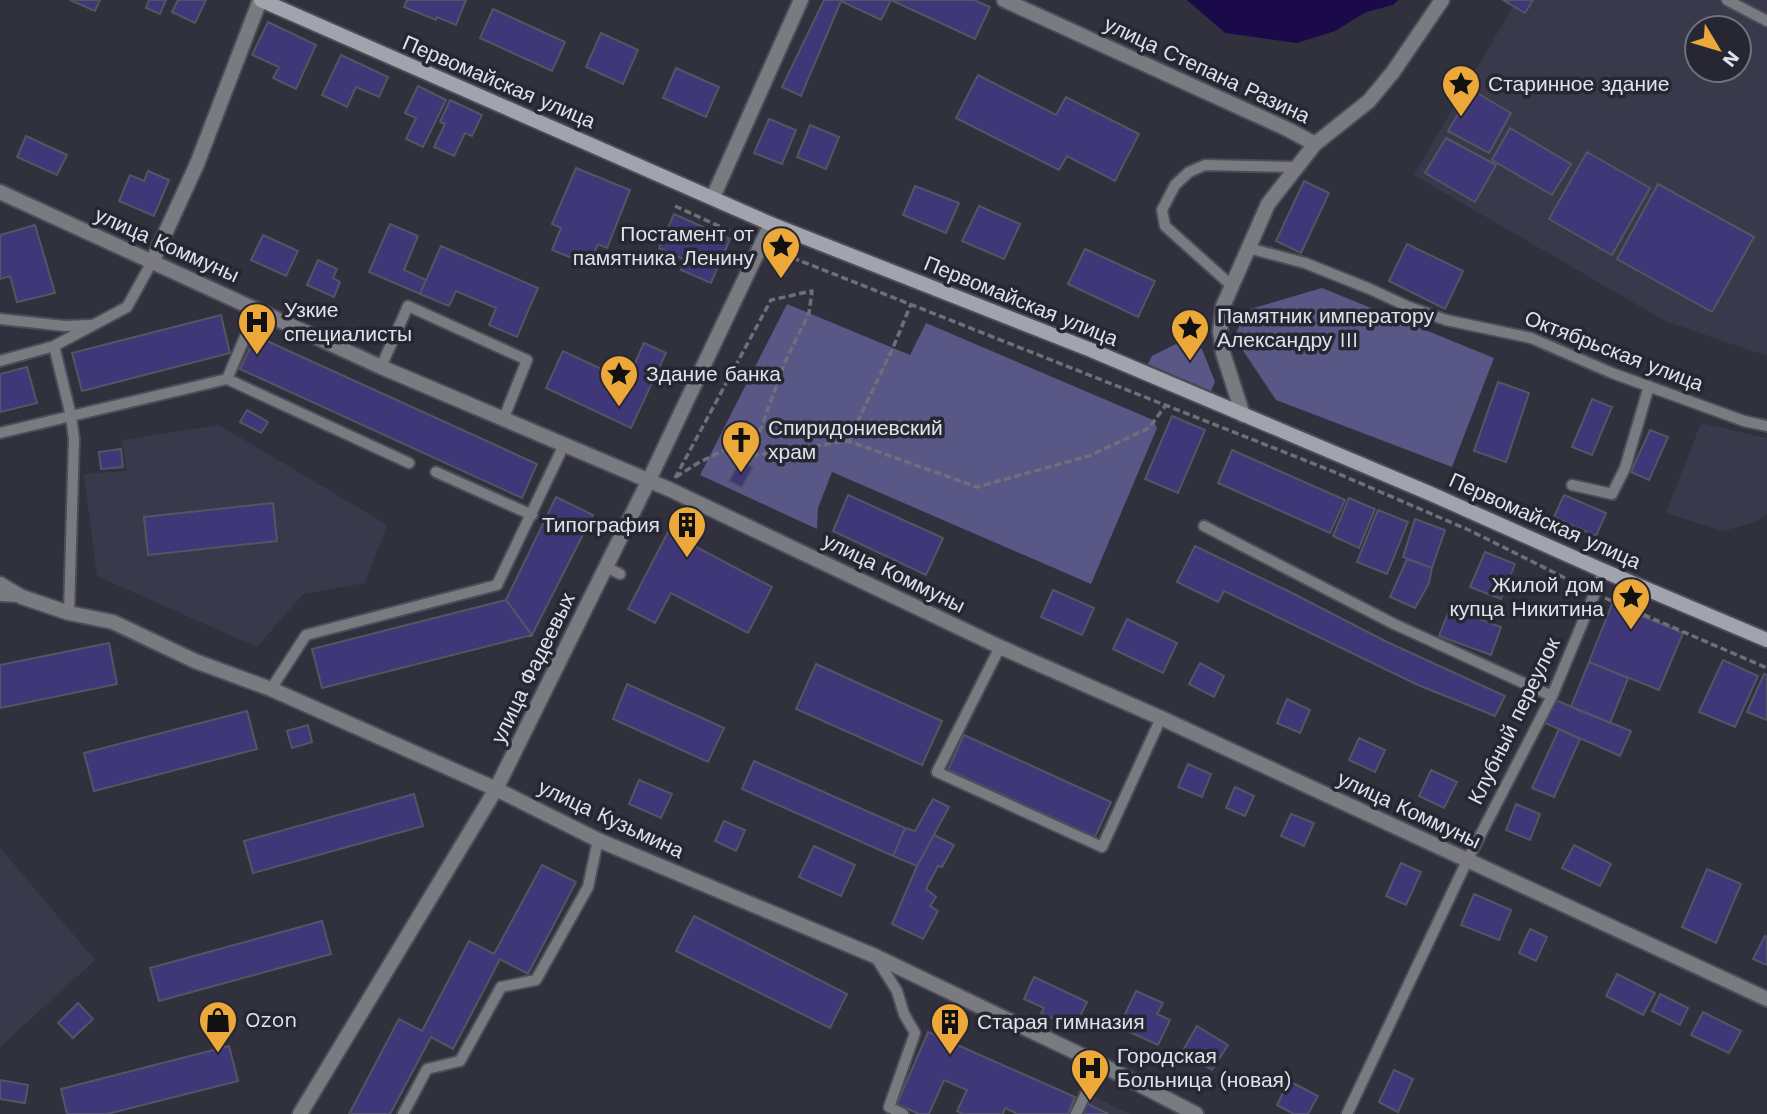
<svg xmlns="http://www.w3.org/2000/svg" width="1767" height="1114" viewBox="0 0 1767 1114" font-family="'Work Sans',sans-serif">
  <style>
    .built { fill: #3a394c; fill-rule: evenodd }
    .green { fill: #595785 }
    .water { fill: #1a0a49 }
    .building { fill: #3f3778; stroke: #545462; stroke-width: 2 }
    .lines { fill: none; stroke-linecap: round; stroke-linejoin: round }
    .service-casing { stroke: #4d4d59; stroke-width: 14 }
    .minor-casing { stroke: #4d4d59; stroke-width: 18 }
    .secondary-casing { stroke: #4d4d59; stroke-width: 18 }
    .path { stroke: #6f6f7a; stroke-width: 3.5; stroke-dasharray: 7 3.5; stroke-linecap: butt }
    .service { stroke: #7a7a81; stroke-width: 10 }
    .minor { stroke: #7a7a81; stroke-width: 14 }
    .secondary { stroke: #a2a3ad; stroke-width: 14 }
    .labels { text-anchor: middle; stroke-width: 7; stroke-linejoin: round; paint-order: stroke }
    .street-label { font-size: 21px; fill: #e1e1e9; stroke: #272733 }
    .poi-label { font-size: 21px; fill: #e1e1e9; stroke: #272733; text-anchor: start }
  </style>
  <rect width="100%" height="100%" fill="#31313e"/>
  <path class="built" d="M1517 0H1767V356L1665 321 1414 175ZM1697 28H1739V70H1697Z
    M1701 423 1767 438V514L1756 522 1723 531 1666 513Z
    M219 425 387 525 365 583 303 594 257 647 97 576 84 474 127 471 122 440Z
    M0 848 95 960 0 1047Z
    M1080 1090 1130 1114H1070Z"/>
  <path class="green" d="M1322 288 1494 358 1452 467 1276 400 1234 337 1247 310Z
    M787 304 910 355 926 323 1153 420 1157 428 1091 584 832 472 818 508 817 529 700 475Z
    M1182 341 1202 349 1215 382 1211 391 1148 364 1152 356Z"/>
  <path class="water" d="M1187 0H1398L1393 5 1366 12 1335 31 1297 43 1225 33Z"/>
  <path class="building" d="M70 0H100L95 11Z
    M149 0H166L160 14 146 8Z
    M178 0H206L195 23 172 12Z
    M407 0H466L456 25 437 17 436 20 404 7Z
    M824 0H891L881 20 841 1 801 96 782 87Z
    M891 0H974L990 7 975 39Z
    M1503 0H1533L1525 13Z
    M493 9 565 42 552 71 480 38Z
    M268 22 316 45 296 89 273 78 279 67 252 55Z
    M601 33 638 50 623 84 586 67Z
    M341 55 388 77 379 97 356 87 347 107 322 95Z
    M676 68 719 87 706 117 663 98Z
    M978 75 1056 115 1066 97 1139 134 1115 181 1067 156 1059 170 956 118Z
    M418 86 446 100 423 147 406 139 416 118 405 113Z
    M1472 90 1511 113 1489 153 1448 131Z
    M450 100 482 115 472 136 465 133 454 156 434 147 445 124 440 122Z
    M769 119 796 130 782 164 754 153Z
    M810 125 839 137 826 169 797 157Z
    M1510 128 1571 164 1552 195 1492 160Z
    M26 136 67 155 57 175 17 157Z
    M1446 138 1496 165 1475 202 1425 173Z
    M1587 152 1650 188 1612 255 1549 219Z
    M576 168 630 190 607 248 598 244 589 265 552 250 561 228 552 224Z
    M148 171 169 180 154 216 119 201 130 175 144 181Z
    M1304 181 1329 193 1301 253 1276 241Z
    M1658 184 1754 237 1712 312 1617 259Z
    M915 186 959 203 946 233 903 215Z
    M979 206 1020 224 1004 259 962 241Z
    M674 214 730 239 711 283 681 270 685 260 659 248Z
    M390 224 418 236 404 270 426 280 420 294 369 272Z
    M35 225 55 293 17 302 10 276 0 279V235Z
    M263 235 298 251 286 276 251 260Z
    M1407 244 1463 271 1445 309 1389 281Z
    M441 246 538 288 517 337 489 325 496 308 456 291 449 306 420 294Z
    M1085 249 1155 281 1138 317 1068 284Z
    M318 260 337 269 333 278 340 282 334 297 307 285Z
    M221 315 230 353 82 391 72 353Z
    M256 336 537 464 522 498 240 369Z
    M644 343 666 353 631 428 546 388 563 351 627 381Z
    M27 367 37 403 0 412V374Z
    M1498 382 1529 393 1506 462 1474 451Z
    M1592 399 1612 407 1592 455 1572 447Z
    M247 410 268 422 261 433 240 422Z
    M1172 416 1205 430 1178 493 1145 479Z
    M1650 430 1668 437 1649 480 1631 472Z
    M121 449 123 467 101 469 99 452Z
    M1232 450 1345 500 1330 533 1218 483Z
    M739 461 753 467 742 488 729 481Z
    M848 495 943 538 926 575 833 531Z
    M1564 495 1606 513 1596 536 1554 517Z
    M556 497 593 515 532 635 506 600Z
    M1349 498 1375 509 1359 548 1333 536Z
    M273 503 277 541 148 555 144 517Z
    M1378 510 1408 522 1387 574 1357 562Z
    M1415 519 1445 530 1432 568 1403 557Z
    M668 532 772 587 748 633 671 593 655 623 628 609Z
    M1195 546 1290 592 1387 642 1505 696 1495 716 1418 685 1224 591 1218 602 1177 582Z
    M1485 552 1515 564 1501 599 1470 587Z
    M1407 559 1432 568 1429 583 1415 608 1390 597Z
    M1053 590 1094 608 1082 635 1041 617Z
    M506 600 532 635 322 688 312 649Z
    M1612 604 1683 633 1659 690 1589 662Z
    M1450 608 1501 627 1491 655 1439 636Z
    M1127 619 1177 643 1163 673 1113 649Z
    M109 643 117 684 0 708V665Z
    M1723 660 1758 676 1735 727 1699 712Z
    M1589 662 1628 678 1610 723 1571 707Z
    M1200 663 1224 676 1214 697 1189 684Z
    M816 664 942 721 922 765 796 709Z
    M1764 674 1767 675V720L1747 712Z
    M627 684 724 728 708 762 613 719Z
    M1287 699 1310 710 1300 733 1277 723Z
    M1555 700 1631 731 1620 756 1545 723Z
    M247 711 257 749 94 791 84 753Z
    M308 725 312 742 292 748 287 731Z
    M1559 729 1580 739 1554 797 1532 788Z
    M964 735 1111 802 1095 837 948 770Z
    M1359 738 1385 750 1375 772 1349 760Z
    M754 761 905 828 893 856 742 789Z
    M1188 764 1211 774 1202 797 1178 787Z
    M1431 770 1457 782 1444 808 1419 796Z
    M639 780 672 794 661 818 629 804Z
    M1235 787 1254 796 1245 816 1226 808Z
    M414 794 423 826 253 873 244 841Z
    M933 799 949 807 917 866 893 856 905 828 915 831Z
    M1516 804 1540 814 1530 840 1506 830Z
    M1291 814 1314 823 1304 846 1281 836Z
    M724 821 745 830 736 851 715 841Z
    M934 835 954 845 942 867 938 866 926 889 936 897 930 906 938 911 923 939 892 924 917 866Z
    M1574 845 1611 864 1600 886 1562 868Z
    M814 846 855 865 841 896 799 877Z
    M1401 863 1421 872 1406 905 1386 896Z
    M542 865 576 882 528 974 500 959 453 1049 431 1037 390 1114H349L399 1019 422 1031 469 941 494 954Z
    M1707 869 1741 884 1716 943 1682 927Z
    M1474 894 1511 910 1499 940 1461 925Z
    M694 916 847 994 830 1028 676 951Z
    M322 921 331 954 159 1001 150 968Z
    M1530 929 1547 937 1536 961 1519 953Z
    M1765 936 1767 937V965L1753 959Z
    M1617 974 1655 993 1643 1015 1606 996Z
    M1034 977 1087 1002 1074 1028 1041 1013 1044 1008 1024 999Z
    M1136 991 1163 1003 1157 1014 1170 1020 1158 1045 1119 1027Z
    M1660 994 1688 1008 1680 1025 1652 1011Z
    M78 1003 93 1019 73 1038 58 1023Z
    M1703 1012 1741 1031 1729 1053 1691 1035Z
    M1197 1026 1228 1045 1212 1070 1182 1052Z
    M928 1032 1075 1097 1068 1114H1018L1005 1108 1003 1114H963L957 1111 967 1090 944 1080 929 1114H919L897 1104Z
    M229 1046 238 1081 107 1114H67L61 1089Z
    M1394 1070 1413 1079 1398 1112 1379 1102Z
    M0 1080 28 1085 25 1103 0 1099Z
    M1289 1081 1318 1096 1308 1114H1294L1277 1105Z
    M1086 1103 1108 1114H1081Z"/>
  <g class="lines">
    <defs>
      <path id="service" d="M1727 0 1767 21
        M1248 248 1305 263 1370 289 1409 307 1446 320 1531 338 1612 373 1744 421 1767 426
        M1232 286 1165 226 1162 210 1175 185 1189 172 1205 165 1296 167
        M0 319 65 326 91 325
        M0 361 54 346
        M381 367 408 306 527 360 503 420
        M227 379 409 463
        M0 433 227 379 257 309
        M436 472 532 515
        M1572 485 1612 494 1625 468 1649 386
        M1204 526 1394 624 1552 696
        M606 567 620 574
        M0 596 22 597
        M69 613 74 439 71 416 54 346 127 307 152 262
        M1000 647 937 772 1102 847 1161 718
        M271 689 306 635 497 585 564 445
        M875 956 897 991 904 1014 915 1033 889 1107 903 1114
        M403 1114 427 1069 460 1061 501 987 536 980 588 887 598 840
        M1076 1114 1100 1064
        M1347 1114 1467 861 1552 696 1604 571"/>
      <path id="minor" d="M1004 0 1287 129 1315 144
        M0 192 381 367 671 490 1000 647 1161 718 1767 999
        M713 197 801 0
        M152 262 197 164 260 0
        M1243 415 1223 353 1220 331 1223 306 1268 204 1315 144 1369 101 1393 72 1442 0
        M0 584 22 597 69 613 113 622 195 661 271 689 496 789 598 840 875 956 1100 1064 1196 1114
        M300 1114 496 789 649 480 771 224"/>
      <path id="secondary" d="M261 0 771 224 1091 350 1429 493 1604 571 1767 640"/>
    </defs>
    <use href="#service" class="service-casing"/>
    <use href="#minor" class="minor-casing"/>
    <use href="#secondary" class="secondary-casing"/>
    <path class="path" d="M675 206 749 240
      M773 250 1332 471 1471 531 1583 587
      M784 275 793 257
      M848 441 893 348 911 304
      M676 477 698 463 726 449 751 456 848 441 977 487 1089 456 1149 428 1166 405
      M675 478 771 300 812 291 809 313 785 362 751 456
      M1605 598 1767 668"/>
    <use href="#service" class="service"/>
    <use href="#minor" class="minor"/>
    <use href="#secondary" class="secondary"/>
  </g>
  <defs>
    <symbol id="sight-pin" viewBox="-11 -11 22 30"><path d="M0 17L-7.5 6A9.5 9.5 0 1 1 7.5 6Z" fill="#eca93a" stroke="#272733"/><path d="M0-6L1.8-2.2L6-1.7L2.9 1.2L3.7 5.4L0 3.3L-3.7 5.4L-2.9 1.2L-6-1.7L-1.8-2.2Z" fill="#111"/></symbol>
    <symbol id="hospital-pin" viewBox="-11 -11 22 30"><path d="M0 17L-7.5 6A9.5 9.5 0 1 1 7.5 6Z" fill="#eca93a" stroke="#272733"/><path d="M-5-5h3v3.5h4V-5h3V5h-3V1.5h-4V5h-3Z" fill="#111"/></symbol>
    <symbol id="church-pin" viewBox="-11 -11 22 30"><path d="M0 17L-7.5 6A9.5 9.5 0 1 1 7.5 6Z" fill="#eca93a" stroke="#272733"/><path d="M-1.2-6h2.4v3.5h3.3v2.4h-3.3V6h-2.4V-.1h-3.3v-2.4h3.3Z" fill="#111"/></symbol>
    <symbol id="building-pin" viewBox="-11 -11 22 30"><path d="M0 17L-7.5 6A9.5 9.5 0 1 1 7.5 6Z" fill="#eca93a" stroke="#272733"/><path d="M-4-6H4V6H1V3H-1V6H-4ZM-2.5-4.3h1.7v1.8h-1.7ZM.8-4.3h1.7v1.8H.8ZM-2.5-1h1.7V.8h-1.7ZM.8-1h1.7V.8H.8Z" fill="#111"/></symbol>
    <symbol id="shop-pin" viewBox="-11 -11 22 30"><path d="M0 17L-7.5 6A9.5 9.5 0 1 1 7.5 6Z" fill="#eca93a" stroke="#272733"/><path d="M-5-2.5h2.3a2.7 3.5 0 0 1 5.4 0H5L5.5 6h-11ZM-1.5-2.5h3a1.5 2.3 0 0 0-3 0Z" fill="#111"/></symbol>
  </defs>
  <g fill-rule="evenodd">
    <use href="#sight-pin" x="1439" y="62" width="44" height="60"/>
    <use href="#sight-pin" x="759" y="224" width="44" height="60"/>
    <use href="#hospital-pin" x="235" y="300" width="44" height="60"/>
    <use href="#sight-pin" x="1168" y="306" width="44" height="60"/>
    <use href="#sight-pin" x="597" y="352" width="44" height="60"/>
    <use href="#church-pin" x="719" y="418" width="44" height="60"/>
    <use href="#building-pin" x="665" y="503" width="44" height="60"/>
    <use href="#sight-pin" x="1609" y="575" width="44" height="60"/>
    <use href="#shop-pin" x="196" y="998" width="44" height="60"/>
    <use href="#building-pin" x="928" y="1000" width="44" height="60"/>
    <use href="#hospital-pin" x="1068" y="1046" width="44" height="60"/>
  </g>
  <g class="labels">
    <g class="street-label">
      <text transform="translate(1207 70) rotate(25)" y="7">улица Степана Разина</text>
      <text transform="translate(499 82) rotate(23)" y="7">Первомайская улица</text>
      <text transform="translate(167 245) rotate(24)" y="7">улица Коммуны</text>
      <text transform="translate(1021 301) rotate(22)" y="7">Первомайская улица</text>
      <text transform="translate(1614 351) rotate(21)" y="7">Октябрьская улица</text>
      <text transform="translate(1545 521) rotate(24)" y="7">Первомайская улица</text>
      <text transform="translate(894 573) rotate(26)" y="7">улица Коммуны</text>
      <text transform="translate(533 668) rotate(-64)" y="7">улица Фадеевых</text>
      <text transform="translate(1514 721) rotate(-64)" y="7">Клубный переулок</text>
      <text transform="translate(1409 810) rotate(25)" y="7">улица Коммуны</text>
      <text transform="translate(611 819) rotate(25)" y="7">улица Кузьмина</text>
    </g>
    <g class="poi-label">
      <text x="1488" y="91">Старинное здание</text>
      <text x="754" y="241" text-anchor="end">Постамент от<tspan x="754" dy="24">памятника Ленину</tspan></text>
      <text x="284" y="317">Узкие<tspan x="284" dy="24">специалисты</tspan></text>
      <text x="1217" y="323">Памятник императору<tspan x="1217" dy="24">Александру III</tspan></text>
      <text x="646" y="381">Здание банка</text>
      <text x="768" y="435">Спиридониевский<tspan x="768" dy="24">храм</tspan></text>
      <text x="660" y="532" text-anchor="end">Типография</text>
      <text x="1604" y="592" text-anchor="end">Жилой дом<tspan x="1604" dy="24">купца Никитина</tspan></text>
      <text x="245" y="1027">Ozon</text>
      <text x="977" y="1029">Старая гимназия</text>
      <text x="1117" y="1063">Городская<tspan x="1117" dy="24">Больница (новая)</tspan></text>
    </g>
  </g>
  <g transform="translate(1718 49) rotate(128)"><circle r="33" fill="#272733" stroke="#71717c" stroke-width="2"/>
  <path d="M0-5L12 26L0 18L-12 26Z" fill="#eca93a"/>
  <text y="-10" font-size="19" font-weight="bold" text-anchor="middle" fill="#e1e1e9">N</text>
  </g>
</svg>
